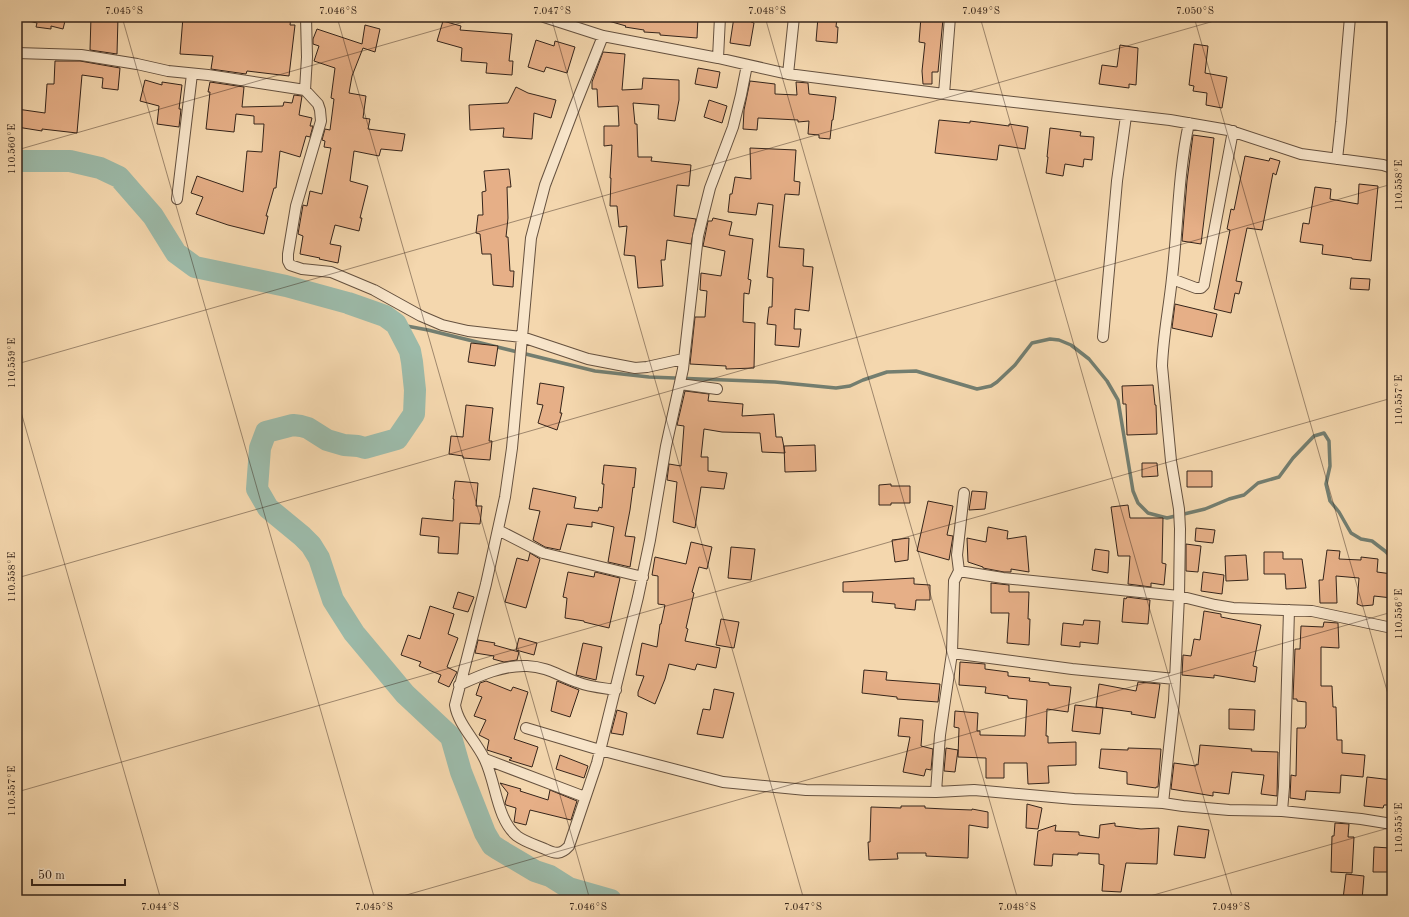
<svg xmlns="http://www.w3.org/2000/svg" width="1409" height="917" viewBox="0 0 1409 917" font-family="'Old Standard TT',serif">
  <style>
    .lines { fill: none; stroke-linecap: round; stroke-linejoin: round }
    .stream { stroke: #737e70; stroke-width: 3.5 }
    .river { stroke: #9cbaa9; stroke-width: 22 }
    .building { fill: #e6af87; stroke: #35241a }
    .minor-casing { stroke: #65513f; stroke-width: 12 }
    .minor { stroke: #f8e5ca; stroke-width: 10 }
    .ticks { fill: none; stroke: #35241a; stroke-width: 1; stroke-opacity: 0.45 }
    .neatline { fill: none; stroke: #35241a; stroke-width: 1.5 }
    .ticks-label { font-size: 10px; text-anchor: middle; fill: #35241a }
  </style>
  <rect width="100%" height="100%" fill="#f4d7ae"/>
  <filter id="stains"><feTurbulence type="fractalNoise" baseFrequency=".005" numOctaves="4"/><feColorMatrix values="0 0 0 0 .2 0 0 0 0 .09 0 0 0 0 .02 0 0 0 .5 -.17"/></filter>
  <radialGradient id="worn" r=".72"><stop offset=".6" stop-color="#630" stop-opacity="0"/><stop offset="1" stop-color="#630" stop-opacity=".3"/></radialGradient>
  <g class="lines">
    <path class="stream" d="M396 324 428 330 595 371 649 377 775 382 836 388 850 386 863 380 887 372 916 371 977 389 991 386 997 382 1015 365 1032 343 1050 339 1059 340 1071 345 1089 359 1107 381 1118 400 1133 491 1138 503 1148 513 1167 518 1205 509 1229 499 1244 495 1258 483 1279 477 1293 458 1314 436 1324 433 1329 441 1330 466 1326 484 1330 501 1339 512 1351 533 1361 539 1372 541 1385 551 1392 558"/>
    <path class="river" d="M17 161H70L100 168 119 177 153 216 176 253 195 267 286 286 348 303 385 316 396 324 410 351 412 362 415 390 414 414 397 439 365 448 358 446 344 445 327 440 308 428 301 426 293 425 266 432 260 448 257 489 268 508 302 536 311 545 319 558 333 600 354 633 405 694 451 737 461 772 485 833 492 845 498 849 535 871 550 876 569 888 611 900"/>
  </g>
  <path class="building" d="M30 17H66L63 29 51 26V29L36 27 37 23 29 21Z
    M91 17H118L117 54 90 50Z
    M183 17H291L290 25H295L289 76 247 71 246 74 211 69 213 56 180 54Z
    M605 17H698L697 38 660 35V33L644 32V30L625 27 626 26 605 20Z
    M734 17H751V22L754 23 750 46 730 43Z
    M818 17H837L836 27H838L837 43 816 41Z
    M921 17 943 19 938 72H932V84H923L922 71 925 43 919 42Z
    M443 21 461 26 460 30 512 34 509 61H513L512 75 486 73 487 63 461 61 462 48 437 41Z
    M365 25 380 29 375 52 363 48 352 76 349 93 366 96 363 118 370 119 368 129 405 134 402 151 381 149 379 156 354 151 350 181 368 186 360 218H362L359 231 335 225 330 244 341 246 338 263 319 259 320 258 300 254 303 236 298 234 303 205 307 206 310 191 322 194 331 148 324 147 325 141 322 140 325 129 330 130 334 99 331 98 335 68 314 61 319 46 313 44V39L317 29 362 44Z
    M536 40 554 46 555 41 575 47 567 73 546 67 544 72 528 67Z
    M1194 44 1208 46 1205 73 1227 77 1222 108 1206 105 1207 93 1193 91 1194 86 1189 85Z
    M1120 45 1138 48 1136 85 1129 84V88L1099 84 1102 65 1117 67Z
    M603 52 625 54 622 90 642 89 643 78 679 80V100L675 121 658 119 659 105 633 103 635 124H637L638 157H652L651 161 691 165 689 186 677 185 674 216 696 219 691 244 667 240 665 260H661L663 286 638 288 635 256 624 255 627 226 619 227 617 206H610L611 178H610L612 145 604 146V126H619L618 106 598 107 597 89H592V82Z
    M55 61H80L120 68 118 90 102 88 103 78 82 75 77 133 42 129V131L17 127V109L45 113 47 84H54Z
    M698 68 720 72 717 88 695 84Z
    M145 80 162 85V82L182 85 179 109H181L179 127 157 124 159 106 140 101Z
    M750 81 775 84V94L797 95 796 82 808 83 809 94 836 97 833 120H832L830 139 819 138V135L808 134 809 121 798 122V120L758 118 757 130 743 129 744 110Z
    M210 82 244 87 242 107 283 106 284 102 292 103 294 95 302 96 299 115 312 118 310 126H313L310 137 306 136 300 157 280 151 276 188H274L266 216H268L264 234 228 225 196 214 203 197 191 193 197 176 243 192 247 151 262 152 264 124H254V116L236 114 234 132 206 129 210 92H208Z
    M516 87 528 93 556 100 551 118 534 113 532 139 503 137 504 128 470 130 469 105 508 103Z
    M709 100 727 106 722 123 704 117Z
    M939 120 970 123V121L1009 126V124L1028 127 1025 149 999 145 997 160 935 153Z
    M1050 128 1081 132 1080 136 1094 137 1092 160 1084 159 1083 167 1065 164 1063 176 1046 173 1048 157H1047Z
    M1193 135 1214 138 1201 244 1182 241 1187 181Z
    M750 148 796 150 794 181 800 182 799 195 785 194 779 247 804 249 803 266 813 267 809 311 795 309 794 329H801L799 347 775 345 776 325 767 324 769 307H772L773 278 767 277 773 205 758 203 756 215 728 212 730 194H732L735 177 751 179Z
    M1245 156 1269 161 1270 158 1280 161 1276 175 1273 173 1262 230 1247 228 1236 281 1242 282 1239 294 1235 293 1231 313 1214 309 1230 230 1227 229 1231 209 1234 210Z
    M509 169 511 187H507L508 218 506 237H508L510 271H514L513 287 493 285 491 254H482L480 234 476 233 478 215H483L482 192 486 191 484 171Z
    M1359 184 1378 186 1371 261 1352 259V258L1322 254 1323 245 1300 242 1303 223 1309 224 1315 187 1331 189 1330 199 1358 204Z
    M713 218 732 222 729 235 753 239 748 279 751 280 749 294 744 293 743 322 755 323 754 368 726 369V366L690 364 695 317H705L707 291 700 290 701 273 721 276 725 251 703 246 708 221H712Z
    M1351 278 1370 279 1369 290 1350 289Z
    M1175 304 1217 314 1212 337 1172 328Z
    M471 343 498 346 495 366 468 362Z
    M540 383 564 387 560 413H562L557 430 538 423 543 405 537 404Z
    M1153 385 1155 405H1156L1157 434 1127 435 1126 404H1123L1122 386Z
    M685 391 709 394 708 401 743 404 742 416 774 414 776 437H782L785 453 762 452 760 433 722 432 704 429 701 457H708V471L727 473 724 489 701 487 695 528 673 522 677 482 667 480 669 464 681 466 684 426 677 425Z
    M466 405 493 408 489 441H492L490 460 463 458V456L449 454 451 436 463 437Z
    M815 445 816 471 785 472 784 446Z
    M1142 463H1157L1158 476 1142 477Z
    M604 465 636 468 634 488 633 487 630 510 625 536 635 537 630 567 608 562 614 527 592 522V527L567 524 560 550 545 547 533 540 540 511 529 509 533 488 576 497 574 508 598 511 599 507 602 508 604 484H602Z
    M1187 471H1212V487H1187Z
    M455 481 478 483 476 506H482L480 524 460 523 458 554 438 553 439 537 420 535 422 518 453 521 454 499H453Z
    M891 484V486H910V503H891V505H879V485Z
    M972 491 987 492 985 509 969 510Z
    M928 501 953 506 947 535 953 536 949 560 917 551Z
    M1128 505 1130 518H1163L1162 563 1166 564 1164 585 1151 583V587L1128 584 1130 556H1118L1111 507Z
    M988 527 1008 531 1007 539 1026 536 1029 572 1011 569V572H1004L983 568V567L968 562 967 538 986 542Z
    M1196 528 1215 530 1213 543 1195 541Z
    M909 538 908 560 895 562 892 540Z
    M691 542 712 547 707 569 699 567 692 592 694 593 686 628 688 629 685 641 720 648 716 668 697 664 695 670 669 664 665 679 655 704 638 696V692L644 676 636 675 642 643 657 647 660 624H661L665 605 658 604V576L652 575 655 557 686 564Z
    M1186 544 1201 546 1198 572 1186 571Z
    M731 547 755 549 751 580 728 578Z
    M1095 549 1109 551 1108 573 1092 570Z
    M1327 550 1340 551 1339 559 1361 560V557L1378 559 1377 572 1392 574V598L1374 596 1373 605 1362 606 1357 604 1359 578 1336 576 1337 603H1320L1319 580H1323Z
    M1264 552H1283V559H1302L1306 588 1286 589 1285 574H1264Z
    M530 553 540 559 526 608 505 602 517 558 528 561Z
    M1246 555 1248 580 1226 581 1225 556Z
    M568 572 594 577 595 572 620 578 609 628 584 622V621L565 618 567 598 563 597Z
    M1203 572 1224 575 1222 594 1201 591Z
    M914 578V584L930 585V600H916L915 610 895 608V604L872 602 873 592H843V582Z
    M991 583 1009 585V592H1029L1028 619H1030L1029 645 1007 643 1009 613H991Z
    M458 592 474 597 468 612 453 608Z
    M1127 597 1150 600 1148 624 1122 622 1124 598 1126 599Z
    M430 606 454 614 448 634 458 638 447 667 457 672 449 687 438 682 441 675 419 666 421 662 401 655 408 635 420 639Z
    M1204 611 1221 614V617L1261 625 1253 666 1257 667 1255 682 1214 675V678L1182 675 1183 655 1191 656 1194 639 1200 640Z
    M721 619 739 622 734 648 716 645Z
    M1084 620 1100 621 1098 644 1080 642V647L1061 645 1063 623 1083 625Z
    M1324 622 1338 623 1339 648 1321 647V686H1332L1333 707H1336L1337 740H1342V753L1365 755 1363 777 1341 775 1340 793 1306 791 1305 800 1290 798 1291 775 1296 776 1297 728H1305L1306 725V702L1297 701V699H1293L1295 649H1300L1301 626 1323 627Z
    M519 638 537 643 534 655 516 650Z
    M478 640 495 643 494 645 519 652 517 660 504 662 493 659 494 656 475 653Z
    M583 643 602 647 596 680 576 675Z
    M960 662 985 664V669L1008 672V676L1030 678 1029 681 1049 683V685L1071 687 1068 712 1047 709 1046 736H1048V743L1076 742V765L1048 766 1049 783 1028 784 1027 763H1004V778H986V758L958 757 959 728 954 727 955 711 978 713 977 731H980V735L1025 736 1027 700 1008 698V696L985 693 986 687 959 685Z
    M864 670 887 672 886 680 940 684 938 702 897 699V697L862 693Z
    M486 681 511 691 513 687 528 692 514 739 538 747 532 767 509 760 512 758 487 750 489 740 479 735 486 720 474 716 482 697 476 695 480 683Z
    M557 681 579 690 570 717 551 711Z
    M1138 682 1160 684 1155 718 1131 714 1132 712 1096 707 1099 684 1136 691Z
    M714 689 734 693 723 738 697 734 703 709 710 710Z
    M1075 705 1103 708 1100 734 1072 731Z
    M1229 709 1255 710 1254 730 1229 729Z
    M617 710 627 713 623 735 611 733Z
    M900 718 923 720 921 746 933 749 931 770 926 769 924 776 903 772 910 737 898 736Z
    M1200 745 1252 749 1251 751 1278 752 1277 796 1261 794 1264 775 1232 772 1229 794 1213 792V796L1171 789 1174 763 1196 766V764L1198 765Z
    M946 748 958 750 955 772 944 771Z
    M1128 748 1161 749 1158 787H1156V788L1127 784V772L1099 768 1101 749 1128 750Z
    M560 755 588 766 584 778 556 769Z
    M1367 777 1392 780V805H1384L1383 808 1364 806Z
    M500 783 521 789 520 791 548 800 550 790 577 801 571 820 530 810 526 825 514 822 516 808 506 805 505 803 508 793Z
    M1027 804 1042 808 1038 829 1026 828Z
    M901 806H925V808L945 809 972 810V809L988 812V828L969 825 968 858 926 856V853H897L898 859 869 860 868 842H870L871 807 901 808Z
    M1115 823V826L1141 829 1159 828 1157 864 1126 863 1121 892 1102 891 1104 865 1099 864V854L1078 853V855L1053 854 1052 866 1034 865 1038 831 1056 825 1055 831 1079 832V835L1099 838 1100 825Z
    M1335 823 1349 824 1348 837H1354L1352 873 1331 872 1332 836H1334Z
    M1178 826 1209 830 1205 858 1174 855Z
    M1374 847 1390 848V872H1373Z
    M1346 874 1364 876 1362 900 1343 899Z"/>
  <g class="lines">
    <defs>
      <path id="minor" d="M544 17 603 36 718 58 788 74 944 94 1170 120 1228 130 1301 154 1383 165 1392 168
        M603 36 575 106 545 185 531 238 512 448 505 497 486 584 455 705C458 724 475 740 484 758 496 781 496 819 517 836 525 842 536 845 545 849 555 854 561 855 569 846L597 763 638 597 650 540 666 446 683 369 698 236 710 188 733 127 741 95 747 65
        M17 53 81 55 137 64 168 71 208 75 305 90 318 104 320 110 321 121 296 206 288 254V261L290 265 302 269 331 272 374 290 421 316 442 325 468 331 522 337 588 359 635 368 647 367 683 359
        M718 58 720 17
        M788 74 794 17
        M305 90 307 57 306 17
        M944 94 950 17
        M1337 159 1341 122 1350 17
        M177 199 192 74
        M1172 279 1196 288H1201L1204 285 1233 131
        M1103 337 1117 181 1126 116
        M680 384 717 389
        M498 530 543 553 643 577
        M959 571 1003 578 1179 596 1215 605 1233 608 1312 611 1392 628
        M952 653 1072 669 1175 679
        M459 685C481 675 503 665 527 666 548 667 559 676 577 682 589 687 603 688 616 690
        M526 728 600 750 723 782 806 790 936 792 974 790 1074 799 1163 803 1183 806 1229 810 1282 811 1361 819 1392 824
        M485 759 585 797
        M936 792 940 735 952 653 954 581 959 571 957 555 964 493
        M1163 803 1174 701 1179 596 1180 529 1179 509 1171 461 1162 366C1163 336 1169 308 1172 278 1178 227 1178 173 1189 123
        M1282 811 1284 787 1289 610"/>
    </defs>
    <use href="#minor" class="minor-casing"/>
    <use href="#minor" class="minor"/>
  </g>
  <path class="ticks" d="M122 17 375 900M337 17 590 900M551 17 804 900M765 17 1018 900M980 17 1233 900M1194 17 1392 708M17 150 481 17M17 364 1228 17M17 398 161 900M17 578 1392 184M17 792 1392 398M389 900 1392 612M1136 900 1392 827"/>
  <rect width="1409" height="917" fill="none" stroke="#f4d7ae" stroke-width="44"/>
  <path d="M32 879v6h93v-6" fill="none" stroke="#35241a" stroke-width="2"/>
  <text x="38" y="879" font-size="12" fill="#35241a" stroke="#f8e5ca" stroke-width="3" paint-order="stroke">50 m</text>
  <rect x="22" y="22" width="1365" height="873" class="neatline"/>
  <g class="ticks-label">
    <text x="124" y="14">7.045°S</text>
    <text x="338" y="14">7.046°S</text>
    <text x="552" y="14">7.047°S</text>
    <text x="767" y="14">7.048°S</text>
    <text x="981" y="14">7.049°S</text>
    <text x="1195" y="14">7.050°S</text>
    <text transform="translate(11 149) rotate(-90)" y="4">110.560°E</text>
    <text transform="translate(1398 185) rotate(-90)" y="4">110.558°E</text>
    <text transform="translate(11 363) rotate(-90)" y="4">110.559°E</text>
    <text transform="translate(1398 400) rotate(-90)" y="4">110.557°E</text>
    <text transform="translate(11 577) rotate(-90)" y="4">110.558°E</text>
    <text transform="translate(1398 614) rotate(-90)" y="4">110.556°E</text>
    <text transform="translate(11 791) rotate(-90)" y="4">110.557°E</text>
    <text transform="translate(1398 828) rotate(-90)" y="4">110.555°E</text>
    <text x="160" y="910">7.044°S</text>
    <text x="374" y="910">7.045°S</text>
    <text x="588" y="910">7.046°S</text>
    <text x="803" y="910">7.047°S</text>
    <text x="1017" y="910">7.048°S</text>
    <text x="1231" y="910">7.049°S</text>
  </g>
  <rect width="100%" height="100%" filter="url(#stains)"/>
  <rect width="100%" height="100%" fill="url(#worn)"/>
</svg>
